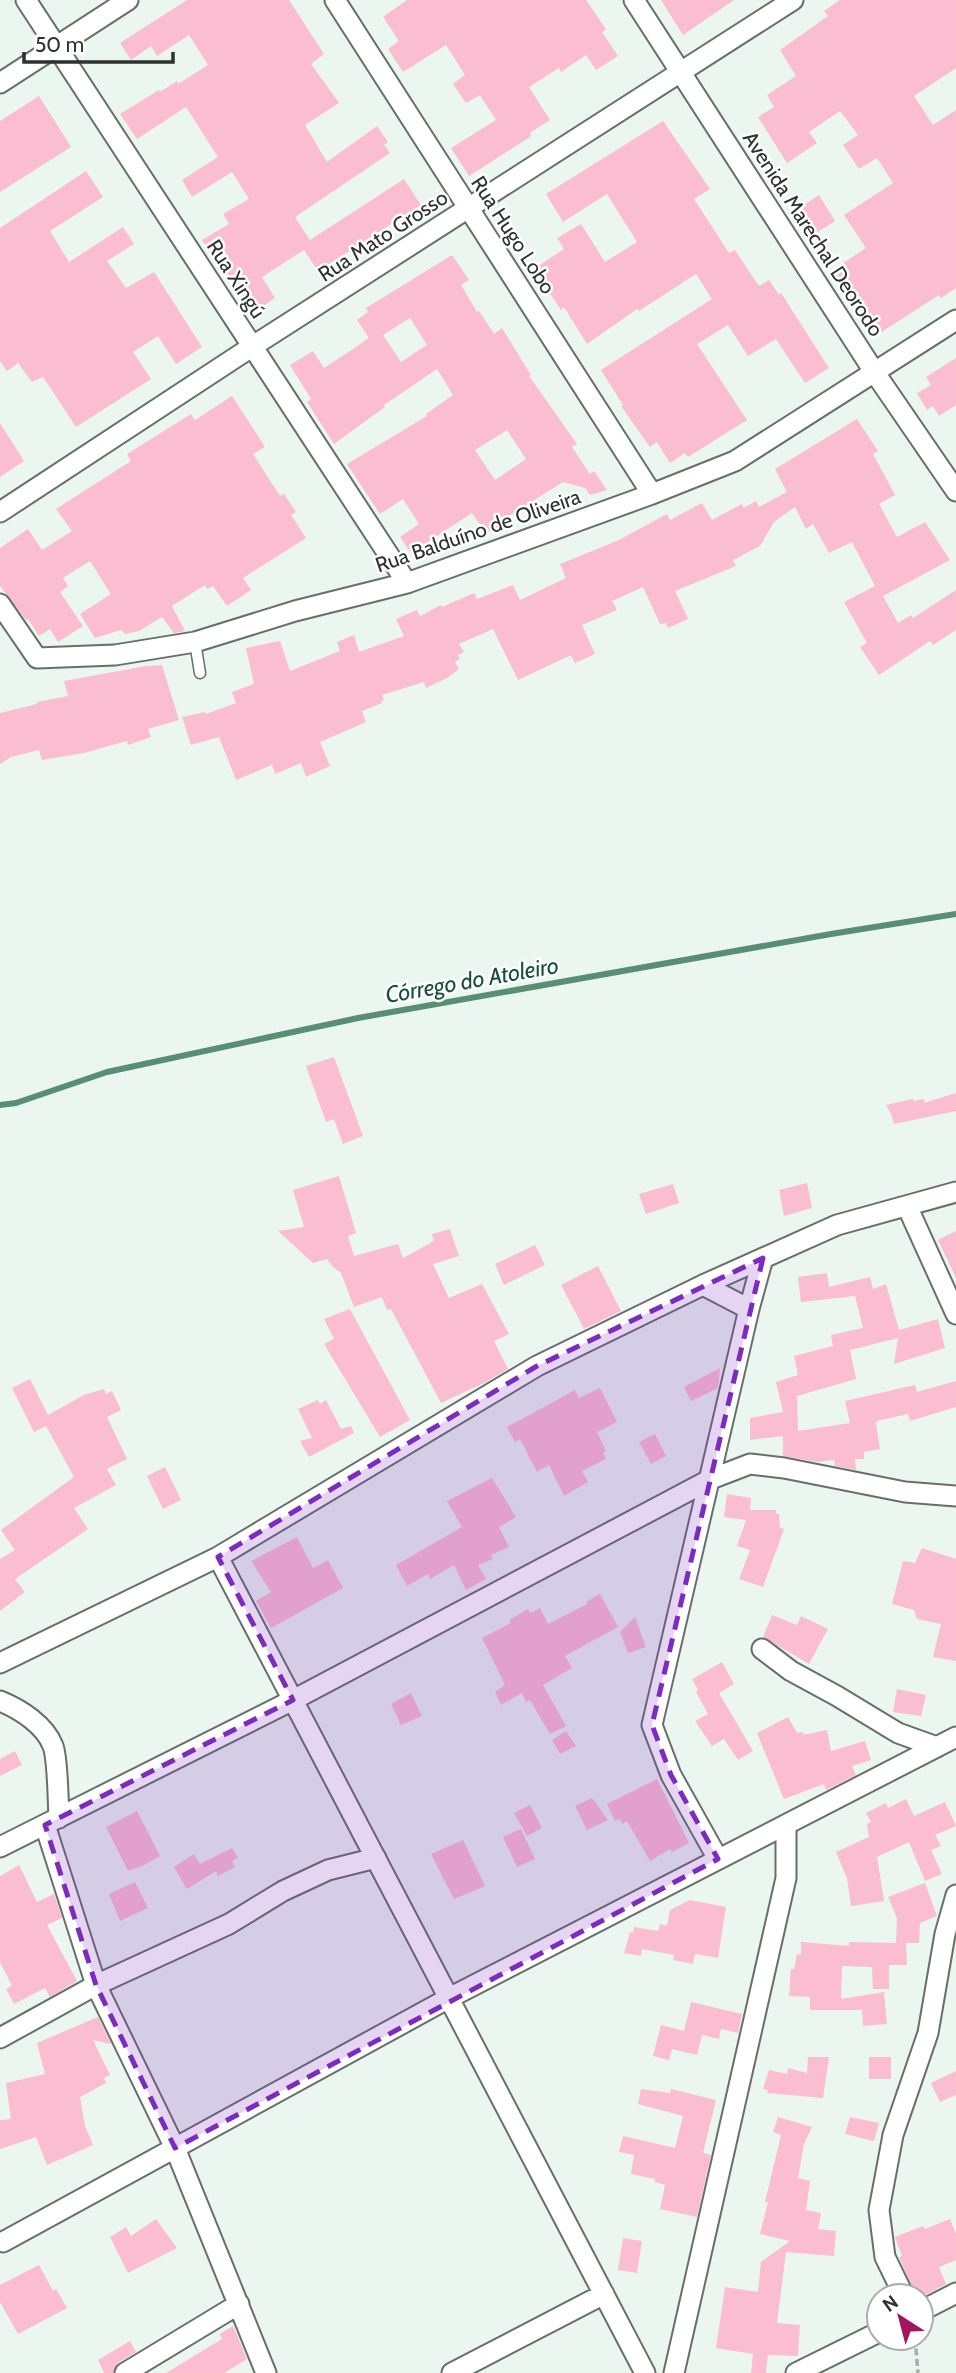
<svg xmlns="http://www.w3.org/2000/svg" width="956" height="2373" viewBox="0 0 956 2373" font-family="Cabin,sans-serif">
  <style>
    .lines { fill: none; stroke-linecap: round; stroke-linejoin: round }
    .stream { stroke: #588e74; stroke-width: 6 }
    .building { fill: #fabdd2; fill-rule: evenodd }
    .service-casing { stroke: #666f6a; stroke-width: 13 }
    .minor-casing { stroke: #666f6a; stroke-width: 23 }
    .path { stroke: #a7afab; stroke-width: 3.5; stroke-dasharray: 7 3.5; stroke-linecap: butt }
    .service { stroke: #fff; stroke-width: 10 }
    .minor { stroke: #fff; stroke-width: 19 }
    .marked { fill: #7b2cbf; fill-opacity: 0.2; stroke: #7b2cbf; stroke-width: 5; stroke-dasharray: 14 9; stroke-linejoin: round }
    .labels { text-anchor: middle; stroke-width: 5; stroke-linejoin: round; paint-order: stroke }
    .street-label { font-size: 21px; fill: #2d312f; stroke: #fff }
    .water-label { font-size: 23px; font-style: italic; fill: #145038; stroke: #fff }
  </style>
  <rect width="100%" height="100%" fill="#ebf6f0"/>
  <g class="lines">
    <path class="stream" d="M0 1105 16 1103 107 1072 358 1018 831 934 956 914"/>
  </g>
  <path class="building" d="M187 0H289L324 54 311 64 339 103 305 125 327 162 377 126 388 142 384 145 390 153 295 217 310 240 404 179 421 205 318 271 304 250 262 277 275 298 256 311 237 282 234 284 228 275 226 276 202 240 229 224 223 214 249 199 232 172 192 197 182 180 218 157 186 107 137 139 120 114 159 90 160 92 177 81 178 84 208 65 189 35 157 56 151 46 131 60 120 43Z
    M407 0H586L606 29 602 32 618 56 596 70 586 55 561 72 559 68 529 87 550 120 531 132 530 137 469 176 451 148 496 120 480 95 466 103 453 84 465 75 446 45 403 72 388 49 399 41 383 17Z
    M661 0H734L683 35Z
    M840 0H956V68L914 96 933 125 956 110V288L941 298 939 295 877 335 834 269 866 248 844 215 893 183 877 158 859 169 843 145 858 135 840 111 809 132 817 143 787 163 758 117 774 107 767 95 796 76 780 50 828 16 824 11Z
    M39 96 71 147 0 192V121Z
    M663 121 710 189 694 199 729 253 735 250 759 286 769 280 779 295 781 293 829 368 805 383 776 339 748 356 728 325 697 344 747 420 688 457 685 453 670 463 657 442 650 447 621 406 623 405 601 370 712 299 696 274 639 311 637 309 587 344 564 307 561 310 534 269 564 249 557 238 581 224 605 262 637 242 607 194 563 222 546 194Z
    M86 171 103 197 50 231 69 262 123 227 134 244 107 261 126 288 154 272 202 347 176 364 158 336 133 352 151 379 76 427 43 377 32 382 18 363 7 371 0 361V228Z
    M819 195 835 221 813 235 796 210Z
    M452 255 469 280 461 285 477 312 479 311 494 334 502 328 531 375 529 376 577 444 572 447 590 474 594 471 607 490 590 495 585 488 563 482 504 519 507 525 486 533 472 513 411 553 400 537 419 524 403 499 380 514 347 464 427 416 426 414 453 395 437 369 384 405 385 407 334 444 307 402 311 399 290 365 313 351 324 368 350 351 369 338 357 320 368 312 366 308ZM410 318 427 345 401 362 383 335ZM507 430 526 459 495 480 475 450Z
    M956 358V405L939 416 933 406 927 410 917 393 931 385 926 377Z
    M232 396 265 447 253 454 280 496 284 494 296 512 291 515 306 538 243 578 251 590 227 606 213 586 207 589 205 585 172 606 185 631 174 633 162 617 139 631 125 634 121 630 95 638 80 614 111 594 90 561 63 578 68 586 60 592 83 626 58 642 50 629 39 636 28 619 26 620 0 586V548L28 529 42 550 72 531 56 509 131 461 127 454 191 414 195 420Z
    M857 419 878 451 873 454 895 495 879 504 897 537 925 522 950 560 883 596 898 623 911 615 913 618 956 590V630L933 645 930 641 879 675 860 647 867 643 844 602 875 586 852 542 829 553 813 524 806 529 795 507 774 522 760 546 733 560 736 566 675 591 688 619 668 628 666 623 660 624 643 587 612 601 617 610 582 625 595 654 575 663 571 655 518 680 493 629 459 644 464 652 458 655 460 659 455 662 459 669 447 678 426 688 424 682 382 695 384 700 381 701 382 703 362 711 366 722 320 742 330 766 306 777 301 763 275 774 272 765 236 780 219 737 191 745 182 717 205 712 206 714 236 703 232 692 254 684 246 648 280 641 290 671 340 651 337 642 354 635 359 652 404 636 396 619 417 610 420 616 441 605 442 607 474 593 477 599 513 585 520 600 566 578 560 564 619 540 667 514 670 520 702 503 712 520 742 504 743 508 756 501 759 507 787 492 775 469Z
    M0 423 24 461 0 477Z
    M162 665 179 720 148 729 151 737 128 745 127 741 84 753 42 760 39 750 11 757 0 764V713L37 704V702L68 696 64 681 146 666Z
    M334 1057 363 1136 343 1144 334 1119 326 1122 306 1066Z
    M956 1093V1111L894 1124 891 1114 886 1105 913 1099 914 1101 924 1099V1103Z
    M339 1176 356 1233 348 1236 354 1256 398 1244 403 1258 434 1241 432 1234 450 1229 459 1256 433 1264 449 1298 482 1284 509 1334 494 1341 508 1369 486 1382 441 1403 391 1309 387 1310 382 1297 354 1307 341 1273 333 1267 327 1259 313 1263 278 1231 304 1227 293 1190Z
    M807 1183 812 1208 784 1216 779 1190Z
    M673 1184 679 1203 646 1214 639 1194Z
    M956 1231V1278L938 1240Z
    M535 1245 545 1265 504 1285 495 1264Z
    M598 1266 621 1311 584 1329 561 1285Z
    M827 1273 829 1287 870 1277 873 1289 886 1284 899 1330 938 1319 945 1348 894 1364 898 1338 850 1350 856 1379 797 1396 798 1431 850 1423 845 1401 915 1385 917 1392 956 1381V1407L910 1421 908 1414 877 1421 876 1424 880 1449 864 1452V1459H855L856 1470 835 1466 834 1460 817 1462 783 1456V1436L750 1440V1418L783 1412 776 1382 798 1375 794 1356 833 1346 831 1335 863 1328 855 1296 801 1302 798 1277Z
    M350 1309 410 1420 380 1437 324 1344 334 1339 324 1319Z
    M720 1368 718 1388 691 1401 684 1387Z
    M30 1379 48 1415 84 1395 104 1389 106 1394 112 1391 121 1410 107 1417 127 1459 107 1469 116 1485 74 1508 88 1529 15 1579 25 1592 0 1611V1559L15 1550 1 1530 74 1477 46 1426 34 1432 12 1388Z
    M600 1388 617 1422 597 1432 606 1451 603 1453 606 1459 582 1471 588 1482 564 1496 549 1465 537 1472 520 1439 515 1442 507 1427 575 1390 579 1398Z
    M318 1400 320 1404 326 1400 341 1429 351 1426 354 1433 309 1457 300 1441 312 1438 298 1409Z
    M655 1434 666 1456 651 1464 639 1442Z
    M165 1467 181 1500 163 1509 147 1476Z
    M492 1478 516 1517 499 1527 509 1547 491 1555 493 1559 478 1565 486 1579 466 1590 454 1565 430 1579 428 1574 407 1586 396 1565 462 1527 447 1501Z
    M727 1494 751 1498 750 1510H776V1514H779L780 1528 784 1529 763 1587 739 1579 750 1550 737 1546 746 1520 724 1517Z
    M297 1537 313 1568 328 1560 343 1588 271 1628 256 1601 271 1592 251 1561Z
    M922 1548 956 1559V1661L933 1657 941 1624 917 1619 914 1610 892 1604 903 1561 915 1563Z
    M600 1594 618 1627 565 1656 572 1668 543 1685 566 1726 550 1734 530 1700 526 1702 522 1693 501 1705 495 1692 505 1685 482 1638 511 1623 509 1620 528 1609 530 1613 540 1608 548 1624 587 1604 586 1602Z
    M772 1615 797 1625 801 1616 828 1629 809 1664 763 1637Z
    M635 1617 646 1647 628 1653 620 1632Z
    M722 1662 734 1684 719 1693 753 1751 738 1760 724 1739 712 1746 695 1721 708 1714 696 1692 698 1690 692 1679Z
    M897 1689 926 1695 921 1716 893 1712Z
    M411 1693 422 1716 401 1725 391 1704Z
    M788 1717 797 1733 803 1732V1735L827 1730 831 1751 865 1741 871 1760 852 1766 856 1775 826 1790 824 1784 784 1799 757 1733Z
    M566 1731 576 1746 560 1754 552 1740Z
    M15 1751 22 1765 0 1776V1759Z
    M657 1779 689 1843 672 1852 670 1849 650 1861 627 1821 622 1824 620 1819 615 1821 607 1804Z
    M592 1798 608 1820 587 1830 575 1806Z
    M906 1799 914 1816 945 1802 956 1826 935 1835 941 1846 931 1850 942 1874 925 1881 909 1842 877 1857 884 1901 851 1906 847 1878 836 1852 869 1837 867 1824 871 1822 866 1813 886 1803 888 1808Z
    M530 1805 542 1828 527 1836 514 1813Z
    M137 1811 160 1856 142 1866 128 1871 106 1827Z
    M521 1829 535 1859 517 1867 503 1837Z
    M463 1840 485 1886 454 1899 431 1854Z
    M232 1848 238 1858 232 1861 235 1867 218 1876 216 1871 187 1889 174 1867 194 1854 200 1864Z
    M19 1865 37 1902 54 1894 62 1918 47 1925 77 1981 50 1997 45 1988 14 2004 6 1989 12 1986 0 1962V1876Z
    M135 1882 148 1908 120 1921 109 1894Z
    M925 1883 937 1916 920 1923 919 1943H906L907 1965H889V1989H873L872 1967 842 1966 841 1999 884 1992 887 2024 863 2026 862 2010H810V1997L789 1996 791 1969H794L797 1954 801 1955V1942L849 1946V1942L898 1943H896L897 1918 888 1897Z
    M690 1900 726 1907 718 1958 695 1954 693 1964 673 1960 674 1955 642 1949 641 1956 624 1953 630 1932 633 1933 634 1927 658 1931 660 1924 667 1926 670 1910Z
    M691 2002 742 2014 738 2033 721 2029 719 2039 702 2035 697 2055 672 2049 669 2060 653 2056 661 2025 684 2031Z
    M98 2017 111 2044 93 2040 110 2075 104 2078 106 2083 80 2097 85 2126 93 2145 47 2165 36 2137 0 2149V2120L11 2119 6 2083 45 2074 37 2043Z
    M808 2057H829L823 2098 767 2093 768 2090 763 2089 769 2070 787 2074 788 2068 807 2073Z
    M869 2057H891V2079H869Z
    M956 2071V2095L940 2102 931 2083Z
    M641 2089 670 2093 671 2089 716 2100 703 2153 711 2155 697 2217 660 2209 665 2185 655 2182V2179L631 2174 634 2155 619 2152 623 2136 675 2148 683 2116 638 2104Z
    M778 2117 812 2127 804 2144 798 2178 810 2181 806 2210 821 2213 818 2229 836 2231 834 2256 786 2252 777 2323 800 2325 798 2356 768 2355 766 2373H751L753 2354 716 2348 725 2287 758 2292 761 2262 790 2241 760 2234 768 2202H765L781 2135 773 2132Z
    M850 2117 879 2123 874 2141 845 2134Z
    M156 2219 177 2248 128 2273 110 2237 126 2227 131 2236Z
    M950 2219 956 2234V2260L939 2267 946 2284 921 2297 916 2296 899 2257 902 2256 895 2237 923 2226 925 2229Z
    M623 2238 642 2241 637 2273 618 2270Z
    M39 2265 53 2291 56 2289 67 2308 18 2334 0 2302V2285Z
    M233 2326 247 2359 224 2373H166L222 2339 220 2334Z
    M130 2341 136 2352 118 2363 113 2373H104L98 2360Z"/>
  <g class="lines">
    <defs>
      <path id="service" d="M195 642 200 673"/>
      <path id="minor" d="M26 0 407 583
        M335 0 652 494
        M634 0 875 373 956 491
        M0 83 128 0
        M0 512 253 346 793 0
        M0 604 37 658 115 655 195 642 295 611 407 583 652 494 735 461 956 320
        M907 1206 956 1314
        M703 1285 749 1309
        M218 1557 537 1366 703 1285 837 1225 956 1192
        M762 1649 791 1671 837 1696 898 1733 937 1747
        M0 1663 218 1557 645 2373
        M0 1701C20 1709 45 1725 53 1746 58 1759 58 1802 59 1818
        M45 1825 96 1985 175 2148 266 2373
        M0 1847 293 1700 711 1479 750 1464 784 1468 905 1492 956 1496
        M718 1859 671 1775 652 1725 749 1309 763 1258
        M0 2038 96 1985 229 1924 283 1891 328 1870 376 1858
        M3 2242 449 1998 956 1737
        M904 2296 885 2257 879 2210 893 2135 928 2033 945 1934 956 1895
        M921 2311 956 2293
        M125 2373 239 2304
        M452 2373 604 2294
        M674 2373 786 1878V1825
        M796 2373 879 2332"/>
    </defs>
    <use href="#service" class="service-casing"/>
    <use href="#minor" class="minor-casing"/>
    <path class="path" d="M915 2338 918 2373"/>
    <use href="#service" class="service"/>
    <use href="#minor" class="minor"/>
  </g>
  <path class="marked" d="M763 1258 652 1725 671 1775 718 1859 175 2148 96 1985 45 1825 293 1700 218 1557 537 1366Z"/>
  <g class="labels">
    <g class="street-label">
      <text transform="translate(813 234) rotate(57)" y="7">Avenida Marechal Deorodo</text>
      <text transform="translate(513 235) rotate(57)" y="7">Rua Hugo Lobo</text>
      <text transform="translate(383 236) rotate(-33)" y="7">Rua Mato Grosso</text>
      <text transform="translate(236 279) rotate(57)" y="7">Rua Xingú</text>
      <text transform="translate(478 531) rotate(-19)" y="7">Rua Balduíno de Oliveira</text>
    </g>
    <g class="water-label">
      <text transform="translate(472 980) rotate(-10)" y="8">Córrego do Atoleiro</text>
    </g>
  </g>
  <g transform="translate(900 2317) rotate(324)"><circle r="33" fill="#ffffff" stroke="#abadac" stroke-width="2"/>
  <path d="M0-5L12 26L0 18L-12 26Z" fill="#a2165e"/>
  <text y="-10" font-size="19" font-weight="bold" text-anchor="middle" fill="#2d312f">N</text>
  </g>
  <path d="M24 52v10h149v-10" fill="none" stroke="#2d312f" stroke-width="3.5"/>
  <text x="35" y="52" font-size="21" fill="#2d312f" stroke="#ffffff" stroke-width="5" paint-order="stroke">50 m</text>
</svg>
